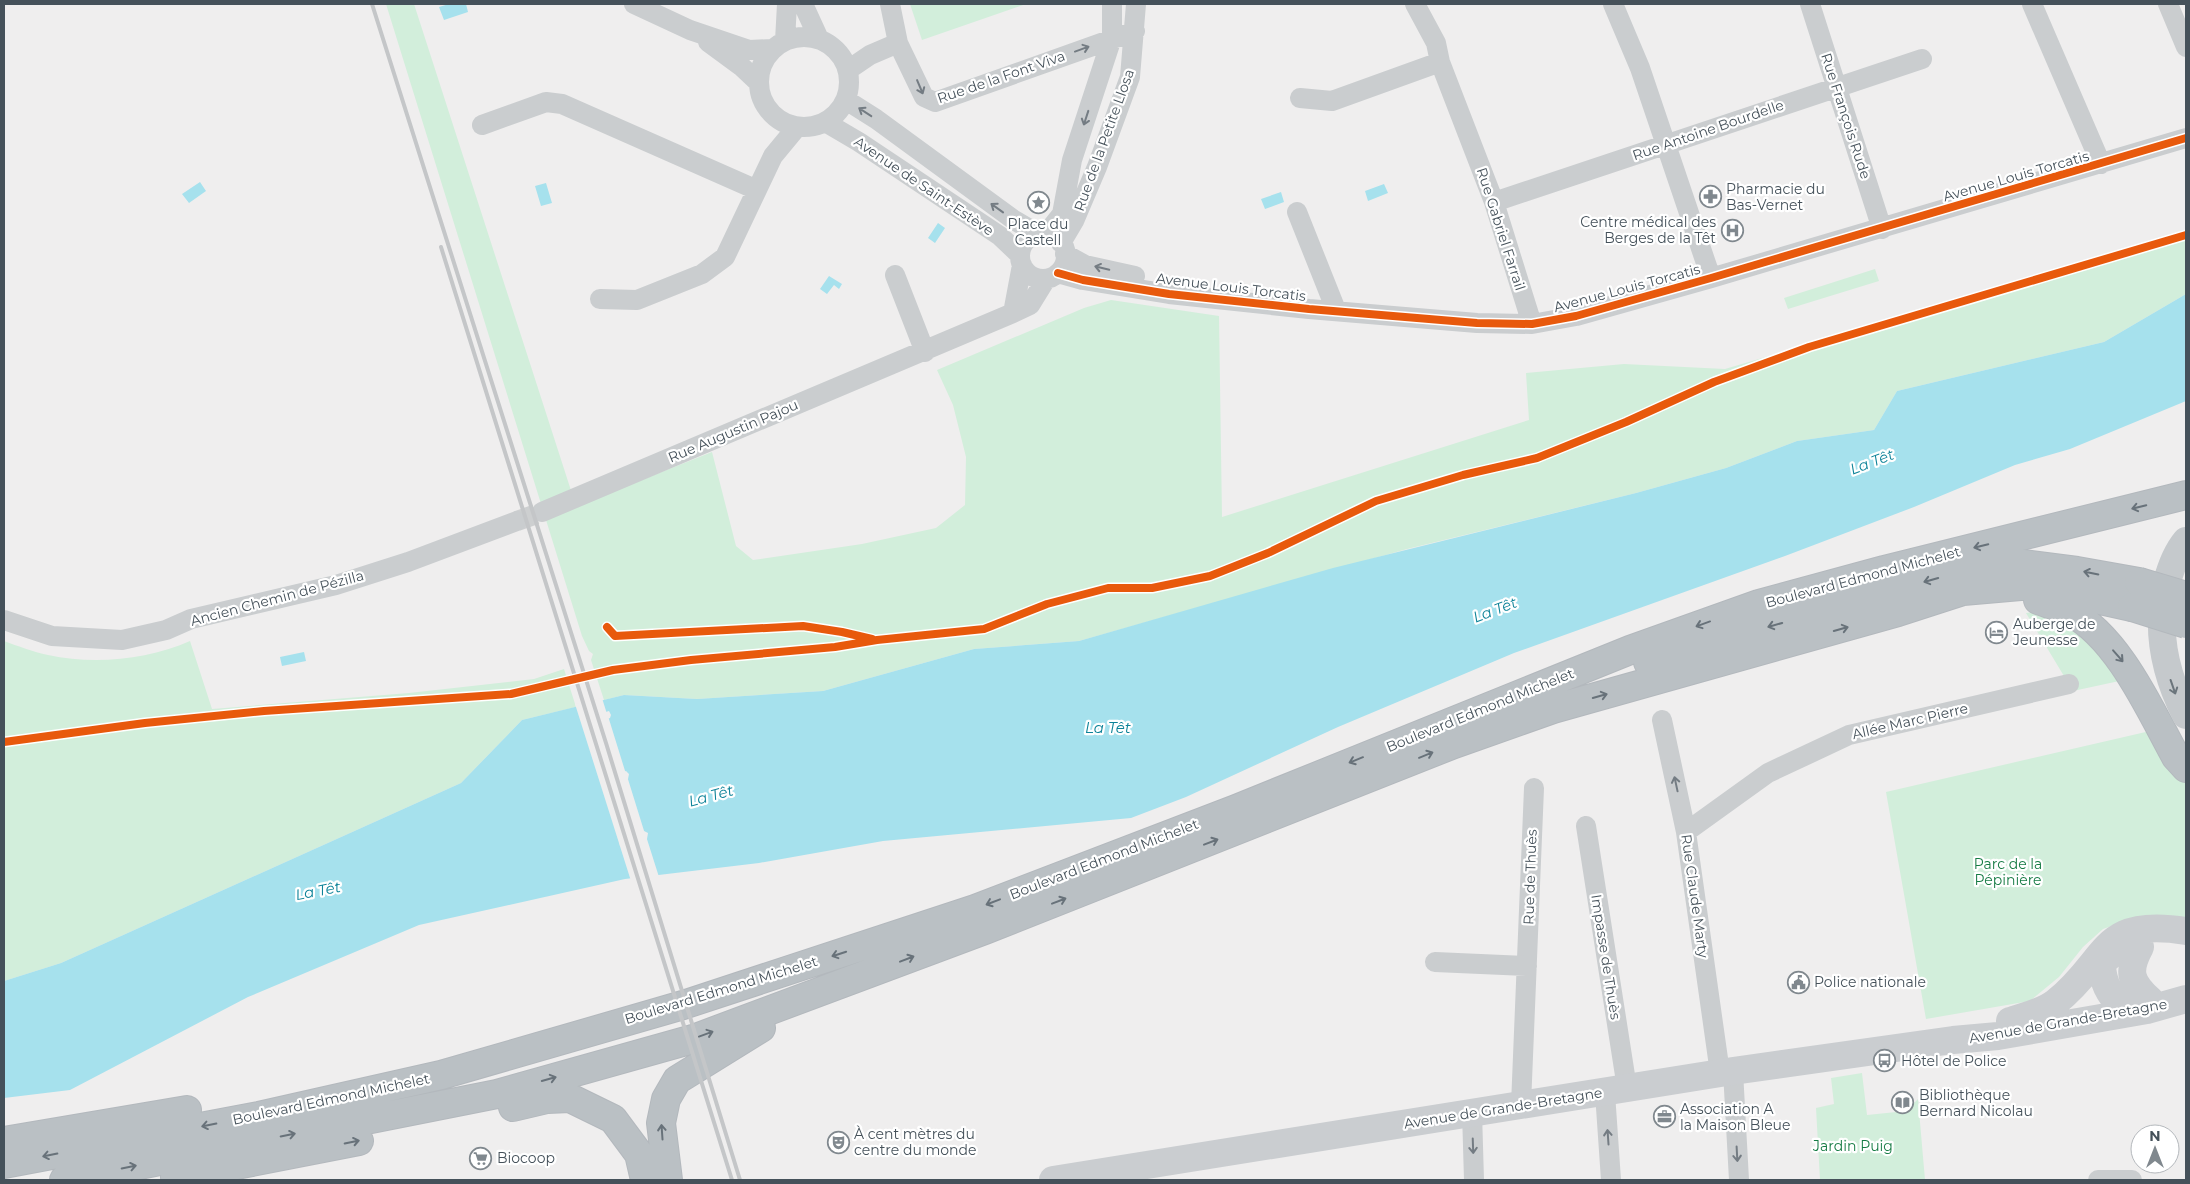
<svg xmlns="http://www.w3.org/2000/svg" width="2190" height="1184" viewBox="0 0 2190 1184" font-family="Montserrat,sans-serif">
  <style>
    .green { fill: #d2eedb }
    .water { fill: #a6e1ed; fill-rule: evenodd }
    .pier { fill: #efeeee }
    .lines { fill: none; stroke-linecap: round; stroke-linejoin: round }
    .street-tunnel { stroke: #cdcfd0; stroke-width: 20; stroke-dasharray: 20 10; stroke-linecap: butt }
    .highway-casing { stroke: #b3b8bd; stroke-width: 30 }
    .street { stroke: #cacdcf; stroke-width: 20 }
    .secondary { stroke: #cacdd0; stroke-width: 28 }
    .primary { stroke: #c5c9cc; stroke-width: 28 }
    .highway { stroke: #bac0c4; stroke-width: 28 }
    .rail { stroke: #c4c6c8; stroke-width: 4 }
    .highway-bridge-casing { stroke: #b3b8bd; stroke-width: 30; stroke-linecap: butt }
    .highway-bridge { stroke: #bac0c4; stroke-width: 28 }
    .cycleway-casing { stroke: #fff; stroke-width: 11 }
    .cycleway { stroke: #e8590c; stroke-width: 8 }
    .oneway { stroke: #747c83 }
    .oneway2 { stroke: #68727a }
    .oneway3 { stroke: #6b757c }
    .labels { text-anchor: middle; stroke-width: 4.5; stroke-linejoin: round; paint-order: stroke }
    .street-label { font-size: 14px; fill: #45515a; stroke: #fff }
    .poi-label { font-size: 14px; fill: #45515a; stroke: #fff; text-anchor: start }
    .park-label { font-size: 14px; fill: #167b44; stroke: #fff }
    .water-label { font-size: 15px; font-style: italic; fill: #0c8298; stroke: #fff }
  </style>
  <rect width="100%" height="100%" fill="#efeeee"/>
  <path class="green" d="M386 4H414L576 506 712 452 736 546 753 560 862 544 936 528 965 505 966 457 953 405 937 370 1084 308 1111 300 1219 316 1222 517 1529 420 1526 373 1624 364 1725 369 2186 232V294L2104 342 1897 391 1874 430 1797 441 1726 468 1636 493 1407 549 1079 641 974 649 823 691 697 699 624 695 604 700 591 660 593 654 589 651 582 636Z
    M910 4H1026L922 40Z
    M1875 269 1879 281 1788 309 1784 298Z
    M2035 612 2054 615 2082 636 2124 680 2073 691 2026 613Z
    M4 641C18 646 33 652 48 655 94 665 147 660 190 641L212 709 409 693 534 679 564 669 576 707 522 720 461 783 61 963 4 981Z
    M2150 731 2186 779V920L2137 917 2103 929 2083 947 2059 977 2030 1001 1926 1019 1886 792Z
    M1862 1073 1867 1115 1906 1111 1918 1099 1925 1180H1820L1816 1108 1834 1104 1831 1078Z"/>
  <path class="water" d="M449 4H466L468 12 444 20 439 7Z
    M200 182 206 191 189 203 182 194Z
    M546 183 552 203 541 206 535 186Z
    M1384 184 1388 193 1368 201 1365 191Z
    M1281 192 1284 202 1265 209 1261 199Z
    M938 223 945 228 935 243 928 238Z
    M829 276 842 284 839 289 834 285 827 294 820 289Z
    M2186 294V401L2070 449 2015 465 1914 507 1785 556 1514 653 1338 727 1186 797 1131 818 883 841 759 863 625 879 419 925 248 997 70 1090 4 1098V981L61 963 461 783 522 720 624 695 697 699 823 691 974 649 1079 641 1333 568 1636 493 1726 468 1797 441 1874 430 1897 391 2104 342ZM609 711 611 715 610 718 585 726 583 719ZM626 771 629 774 628 779 605 786 601 779ZM644 831 648 833 647 839 620 846 619 841Z
    M304 652 306 661 282 666 280 657Z"/>
  <path class="pier" d="M602 698 607 714 585 722 608 716 626 774 603 781 605 783 627 776 645 834 622 841V843L646 836 659 877 631 881 575 704Z"/>
  <g class="lines">
    <path class="street-tunnel" d="M517 521 542 512"/>
    <defs>
      <path id="highway" d="M2038 600C2049 604 2060 607 2070 612 2119 638 2150 710 2176 757L2186 768
        M1648 662 1963 571 2023 564 2077 571 2139 582
        M513 1107 547 1099 570 1098 613 1119 639 1154 645 1180
        M4 1141 187 1110
        M4 1164 259 1116 441 1075 683 1005 975 909 1236 809 1630 650 1759 604 1884 570 2186 495
        M175 1177 359 1141
        M64 1180 497 1094 693 1039 985 930 1454 744 1553 709 1898 612 1963 591 2032 585 2132 607
        M668 1180 661 1123 666 1099 677 1080 761 1028"/>
    </defs>
    <use href="#highway" class="highway-casing"/>
    <path class="street" d="M634 4 690 30 749 50 772 49
      M803 4 819 39
      M1415 4 1436 43 1440 62 1494 202 1532 324
      M1613 4 1640 68 1711 278
      M1810 4 1882 229
      M2032 4 2101 164
      M2168 4 2186 47
      M759 82a45 45 0 1 1 90 0a45 45 0 1 1-90 0Z
      M785 41 787 4
      M708 42 742 67 759 83
      M898 43 924 97 935 102 1135 31
      M848 70 870 55 898 43 890 4
      M1300 98 1332 101 1440 62
      M846 100 876 119 1014 220 1038 234
      M825 122 859 142 1000 236 1020 255
      M482 125 546 102 562 104 757 190
      M1494 202 1922 59
      M1297 212 1336 310
      M1020 256a23 23 0 1 1 46 0a23 23 0 1 1-46 0Z
      M1046 234 1062 214 1072 160 1112 38V4
      M1061 243 1074 221 1097 167 1130 77 1136 4
      M1065 254 1085 265 1135 276
      M1058 273 1083 280 1169 294 1309 309 1477 323 1532 324 1576 316 1711 278 2186 138
      M895 275 925 352
      M600 299 637 300 702 274 725 257 773 156 797 127
      M1013 313 1022 265
      M542 512 1013 313 1030 305 1046 279
      M4 620 52 636 122 640 166 630 191 619 336 585 408 562 517 521
      M1662 720 1686 832 1720 1073
      M1586 826 1627 1088
      M1686 832 1768 773 1849 735 2069 684
      M1435 962 1527 966
      M1733 1071 1739 1180
      M1605 1093 1611 1180
      M1521 1105 1534 788
      M1472 1112 1474 1180
      M2098 1180H2132"/>
    <path class="secondary" d="M2140 947C2127 971 2130 982 2150 1000
      M2118 948 2102 963C2102 985 2112 1000 2129 1013
      M2010 1021C2024 1016 2044 1012 2056 1002 2110 959 2099 917 2186 931
      M1053 1180 1733 1071 1953 1040 1998 1036 2147 1010 2186 999"/>
    <path class="primary" d="M2186 541C2176 553 2171 567 2167 582 2155 629 2164 672 2186 715"/>
    <use href="#highway" class="highway"/>
    <path class="rail" d="M372 4 606 743 740 1180
      M441 247 732 1180"/>
    <defs>
      <path id="highway-bridge" d="M2139 582 2186 596
        M2132 607 2186 624"/>
    </defs>
    <use href="#highway-bridge" class="highway-bridge-casing"/>
    <use href="#highway-bridge" class="highway-bridge"/>
    <defs>
      <path id="cycleway" d="M1058 273 1083 280 1169 294 1309 309 1477 323 1532 324 1576 316 1711 278 2186 138
        M607 627 615 636 803 626 842 632 872 639
        M4 742 145 723 264 711 511 694 613 670 691 660 835 647 877 640 984 629 1047 604 1108 588H1152L1210 576 1268 553 1376 501 1463 475 1537 458 1626 422 1714 382 1809 347 2186 235"/>
    </defs>
    <use href="#cycleway" class="cycleway-casing"/>
    <use href="#cycleway" class="cycleway"/>
  </g>
  <defs><path id="oneway-shaft" d="M-6 0H5M1.5-3L5.5 0L1.5 3" fill="none" stroke-width="1.6" stroke-linecap="round" stroke-linejoin="round" transform="scale(1.25)"/></defs>
  <g class="oneway">
    <use href="#oneway-shaft" transform="translate(1082 49) rotate(-20)"/>
    <use href="#oneway-shaft" transform="translate(920 87) rotate(67)"/>
    <use href="#oneway-shaft" transform="translate(865 112) rotate(-147)"/>
    <use href="#oneway-shaft" transform="translate(1086 118) rotate(108)"/>
    <use href="#oneway-shaft" transform="translate(997 208) rotate(-144)"/>
    <use href="#oneway-shaft" transform="translate(1102 268) rotate(-167)"/>
    <use href="#oneway-shaft" transform="translate(1676 784) rotate(-102)"/>
    <use href="#oneway-shaft" transform="translate(1608 1137) rotate(-94)"/>
    <use href="#oneway-shaft" transform="translate(1473 1146) rotate(88)"/>
    <use href="#oneway-shaft" transform="translate(1737 1154) rotate(87)"/>
  </g>
  <g class="oneway2">
    <use href="#oneway-shaft" transform="translate(2139 507) rotate(166)"/>
    <use href="#oneway-shaft" transform="translate(1981 546) rotate(166)"/>
    <use href="#oneway-shaft" transform="translate(2091 573) rotate(-169)"/>
    <use href="#oneway-shaft" transform="translate(1931 580) rotate(164)"/>
    <use href="#oneway-shaft" transform="translate(1703 624) rotate(160)"/>
    <use href="#oneway-shaft" transform="translate(1775 625) rotate(164)"/>
    <use href="#oneway-shaft" transform="translate(1841 629) rotate(-16)"/>
    <use href="#oneway-shaft" transform="translate(2118 656) rotate(49)"/>
    <use href="#oneway-shaft" transform="translate(1600 696) rotate(-16)"/>
    <use href="#oneway-shaft" transform="translate(1426 755) rotate(-22)"/>
    <use href="#oneway-shaft" transform="translate(1356 760) rotate(158)"/>
    <use href="#oneway-shaft" transform="translate(1211 842) rotate(-21)"/>
    <use href="#oneway-shaft" transform="translate(1059 901) rotate(-21)"/>
    <use href="#oneway-shaft" transform="translate(993 902) rotate(159)"/>
    <use href="#oneway-shaft" transform="translate(839 954) rotate(162)"/>
    <use href="#oneway-shaft" transform="translate(907 959) rotate(-21)"/>
    <use href="#oneway-shaft" transform="translate(706 1034) rotate(-20)"/>
    <use href="#oneway-shaft" transform="translate(549 1079) rotate(-16)"/>
    <use href="#oneway-shaft" transform="translate(209 1125) rotate(169)"/>
    <use href="#oneway-shaft" transform="translate(662 1132) rotate(-94)"/>
    <use href="#oneway-shaft" transform="translate(288 1135) rotate(-11)"/>
    <use href="#oneway-shaft" transform="translate(352 1142) rotate(-12)"/>
    <use href="#oneway-shaft" transform="translate(50 1155) rotate(169)"/>
    <use href="#oneway-shaft" transform="translate(129 1167) rotate(-11)"/>
  </g>
  <use class="oneway3" href="#oneway-shaft" transform="translate(2173 687) rotate(71)"/>
  <defs>
    <symbol id="pharmacy-ring" viewBox="-11 -11 22 22"><circle r="9.5" fill="#fff" stroke="#80888e" stroke-width="1.5"/><path d="M-2-6h4v4h4v4h-4v4h-4v-4h-4v-4h4Z" fill="#80888e"/></symbol>
    <symbol id="sight-ring" viewBox="-11 -11 22 22"><circle r="9.5" fill="#fff" stroke="#80888e" stroke-width="1.5"/><path d="M0-6L1.8-2.2L6-1.7L2.9 1.2L3.7 5.4L0 3.3L-3.7 5.4L-2.9 1.2L-6-1.7L-1.8-2.2Z" fill="#80888e"/></symbol>
    <symbol id="hospital-ring" viewBox="-11 -11 22 22"><circle r="9.5" fill="#fff" stroke="#80888e" stroke-width="1.5"/><path d="M-5-5h3v3.5h4V-5h3V5h-3V1.5h-4V5h-3Z" fill="#80888e"/></symbol>
    <symbol id="hotel-ring" viewBox="-11 -11 22 22"><circle r="9.5" fill="#fff" stroke="#80888e" stroke-width="1.5"/><path d="M-6-4.5h1.5V1H6V5H4.5V3h-9V5H-6ZM-4 0a1.8 1.8 0 1 1 3.6 0ZM.5 0V-2.5h3Q6-2.5 6 0Z" fill="#80888e"/></symbol>
    <symbol id="civic-ring" viewBox="-11 -11 22 22"><circle r="9.5" fill="#fff" stroke="#80888e" stroke-width="1.5"/><path d="M-.6-6.5H3V-4.5H.6V-3L4-1V1h2V6H-6V1h2V-1L-.6-3ZM-1.2 2.5V6h2.4V2.5Z" fill="#80888e"/></symbol>
    <symbol id="bus-ring" viewBox="-11 -11 22 22"><circle r="9.5" fill="#fff" stroke="#80888e" stroke-width="1.5"/><path d="M-5-6H5V4H4V6H2V4H-2V6H-4V4H-5ZM-3.5-4V0h7V-4ZM-3.5 1.2v1.5H-2V1.2ZM2 1.2v1.5H3.5V1.2Z" fill="#80888e"/></symbol>
    <symbol id="library-ring" viewBox="-11 -11 22 22"><circle r="9.5" fill="#fff" stroke="#80888e" stroke-width="1.5"/><path d="M-6-4Q-3-5.5-.7-3.5V5Q-3 3-6 4ZM6-4Q3-5.5 .7-3.5V5Q3 3 6 4Z" fill="#80888e"/></symbol>
    <symbol id="office-ring" viewBox="-11 -11 22 22"><circle r="9.5" fill="#fff" stroke="#80888e" stroke-width="1.5"/><path d="M-6-3h4V-5.5h4V-3h4V5H-6ZM-1-4.5V-3h2v-1.5ZM-6 0V1H6V0Z" fill="#80888e"/></symbol>
    <symbol id="theatre-ring" viewBox="-11 -11 22 22"><circle r="9.5" fill="#fff" stroke="#80888e" stroke-width="1.5"/><path d="M-5-5.5Q0-4 5-5.5V0Q5 5 0 6Q-5 5-5 0ZM-3.3-2.5H-1v1.5H-3.3ZM1-2.5H3.3v1.5H1ZM-2.8 1Q0 5.5 2.8 1Z" fill="#80888e"/></symbol>
    <symbol id="supermarket-ring" viewBox="-11 -11 22 22"><circle r="9.5" fill="#fff" stroke="#80888e" stroke-width="1.5"/><path d="M-6-5.5h2.5l.6 2H6L4.5 2H-2.5L-4.4-4H-6ZM-1.5 3.2a1.3 1.3 0 1 0 .1 0ZM3 3.2a1.3 1.3 0 1 0 .1 0Z" fill="#80888e"/></symbol>
  </defs>
  <g fill-rule="evenodd">
    <use href="#pharmacy-ring" x="1698" y="184" width="25" height="25"/>
    <use href="#sight-ring" x="1026" y="190" width="25" height="25"/>
    <use href="#hospital-ring" x="1720" y="218" width="25" height="25"/>
    <use href="#hotel-ring" x="1984" y="620" width="25" height="25"/>
    <use href="#civic-ring" x="1786" y="970" width="25" height="25"/>
    <use href="#bus-ring" x="1872" y="1048" width="25" height="25"/>
    <use href="#library-ring" x="1890" y="1090" width="25" height="25"/>
    <use href="#office-ring" x="1652" y="1104" width="25" height="25"/>
    <use href="#theatre-ring" x="826" y="1130" width="25" height="25"/>
    <use href="#supermarket-ring" x="468" y="1146" width="25" height="25"/>
  </g>
  <g class="labels">
    <g class="street-label">
      <text transform="translate(1001 77) rotate(-19)" y="5">Rue de la Font Viva</text>
      <text transform="translate(1846 116) rotate(72)" y="5">Rue François Rude</text>
      <text transform="translate(1708 130) rotate(-19)" y="5">Rue Antoine Bourdelle</text>
      <text transform="translate(1104 140) rotate(-70)" y="5">Rue de la Petite Llosa</text>
      <text transform="translate(2016 176) rotate(-16)" y="5">Avenue Louis Torcatis</text>
      <text transform="translate(924 186) rotate(34)" y="5">Avenue de Saint-Estève</text>
      <text transform="translate(1501 229) rotate(72)" y="5">Rue Gabriel Farrail</text>
      <text transform="translate(1231 287) rotate(7)" y="5">Avenue Louis Torcatis</text>
      <text transform="translate(1627 288) rotate(-15)" y="5">Avenue Louis Torcatis</text>
      <text transform="translate(733 431) rotate(-23)" y="5">Rue Augustin Pajou</text>
      <text transform="translate(1863 577) rotate(-15)" y="5">Boulevard Edmond Michelet</text>
      <text transform="translate(277 598) rotate(-15)" y="5">Ancien Chemin de Pézilla</text>
      <text transform="translate(1480 710) rotate(-22)" y="5">Boulevard Edmond Michelet</text>
      <text transform="translate(1910 721) rotate(-13)" y="5">Allée Marc Pierre</text>
      <text transform="translate(1104 859) rotate(-21)" y="5">Boulevard Edmond Michelet</text>
      <text transform="translate(1530 877) rotate(-88)" y="5">Rue de Thuès</text>
      <text transform="translate(1695 896) rotate(82)" y="5">Rue Claude Marty</text>
      <text transform="translate(1606 957) rotate(81)" y="5">Impasse de Thuès</text>
      <text transform="translate(721 990) rotate(-17)" y="5">Boulevard Edmond Michelet</text>
      <text transform="translate(2068 1021) rotate(-10)" y="5">Avenue de Grande-Bretagne</text>
      <text transform="translate(331 1099) rotate(-12)" y="5">Boulevard Edmond Michelet</text>
      <text transform="translate(1503 1108) rotate(-9)" y="5">Avenue de Grande-Bretagne</text>
    </g>
    <g class="poi-label">
      <text x="1726" y="194">Pharmacie du<tspan x="1726" dy="16">Bas-Vernet</tspan></text>
      <text x="1716" y="227" text-anchor="end">Centre médical des<tspan x="1716" dy="16">Berges de la Têt</tspan></text>
      <text x="1038" y="229" text-anchor="middle">Place du<tspan x="1038" dy="16">Castell</tspan></text>
      <text x="2013" y="629">Auberge de<tspan x="2013" dy="16">Jeunesse</tspan></text>
      <text x="1814" y="987">Police nationale</text>
      <text x="1901" y="1066">Hôtel de Police</text>
      <text x="1919" y="1100">Bibliothèque<tspan x="1919" dy="16">Bernard Nicolau</tspan></text>
      <text x="1680" y="1114">Association A<tspan x="1680" dy="16">la Maison Bleue</tspan></text>
      <text x="854" y="1139">À cent mètres du<tspan x="854" dy="16">centre du monde</tspan></text>
      <text x="497" y="1163">Biocoop</text>
    </g>
    <g class="park-label">
      <text x="2008" y="869">Parc de la<tspan x="2008" dy="16">Pépinière</tspan></text>
      <text x="1853" y="1151">Jardin Puig</text>
    </g>
    <g class="water-label">
      <text transform="translate(1872 462) rotate(-21)" y="5">La Têt</text>
      <text transform="translate(1495 610) rotate(-21)" y="5">La Têt</text>
      <text x="1108" y="733">La Têt</text>
      <text transform="translate(711 796) rotate(-15)" y="5">La Têt</text>
      <text transform="translate(318 891) rotate(-11)" y="5">La Têt</text>
    </g>
  </g>
  <rect width="2190" height="1184" fill="none" stroke="#45515a" stroke-width="10"/>
  <g transform="translate(2155 1149)"><circle r="24" fill="#ffffff" stroke="#b5b9bd"/>
  <path d="M0-4L9 19L0 12L-9 19Z" fill="#80888e"/>
  <text y="-8" font-size="14" font-weight="bold" text-anchor="middle" fill="#45515a">N</text>
  </g>
</svg>
